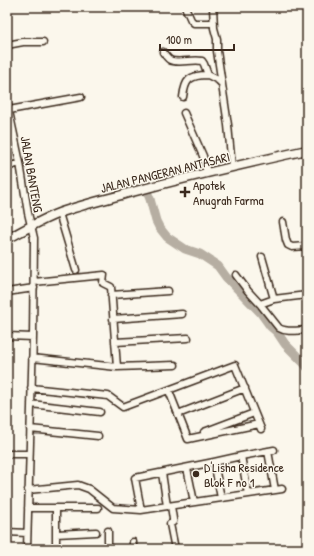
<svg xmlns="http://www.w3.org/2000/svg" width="314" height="556" viewBox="0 0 314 556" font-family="'Patrick Hand',sans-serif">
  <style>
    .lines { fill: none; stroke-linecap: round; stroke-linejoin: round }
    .river { stroke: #b6aea2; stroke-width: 9 }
    .street-casing { stroke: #3b2a1e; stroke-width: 9 }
    .secondary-casing { stroke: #3b2a1e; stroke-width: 11 }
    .street { stroke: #fbf7ec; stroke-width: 6 }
    .secondary { stroke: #fbf7ec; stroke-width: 8 }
    .poi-dot { fill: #3b2a1e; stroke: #fbf7ec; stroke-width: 1.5 }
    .labels { text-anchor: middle; stroke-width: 3; stroke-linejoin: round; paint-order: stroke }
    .street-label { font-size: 13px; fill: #3b2a1e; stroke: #fbf7ec }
    .poi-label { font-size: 13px; fill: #3b2a1e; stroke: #fbf7ec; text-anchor: start }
  </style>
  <rect width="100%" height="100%" fill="#fbf7ec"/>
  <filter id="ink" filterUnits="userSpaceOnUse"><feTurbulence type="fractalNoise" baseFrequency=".025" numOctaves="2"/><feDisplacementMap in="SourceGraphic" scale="8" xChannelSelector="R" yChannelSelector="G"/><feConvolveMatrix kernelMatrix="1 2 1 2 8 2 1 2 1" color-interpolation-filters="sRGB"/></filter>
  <g filter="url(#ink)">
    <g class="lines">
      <path class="river" d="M146 189 150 199 156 221 159 227 167 237 185 249 200 254 218 266 226 277 260 312 270 326 277 332 285 344 304 363 307 367"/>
      <defs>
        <path id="street" d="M213 7 214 28 217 39V51L228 125 232 167
          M186 9 191 20 194 23H214
          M7 45 23 42H43
          M163 52C165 55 167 58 170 60 177 64 193 59 202 61L204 64 208 75 218 80 222 84
          M183 97C185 80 189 75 208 75
          M7 102 20 163 28 213 34 238 33 337 27 549
          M9 110 81 97
          M184 113 203 156 207 173
          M7 167 20 163
          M59 213 76 270
          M283 222 286 240 288 245 292 247 307 246
          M262 257 274 299 307 295
          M236 275 248 291 260 304 279 328C287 333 298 330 307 330
          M34 282 104 275 103 283 111 287 117 367
          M7 292 34 288
          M111 295 168 291
          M260 304 274 299
          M113 319 182 314
          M7 336 33 337
          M115 342 188 338
          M32 358 117 367 175 365
          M31 388 108 396 123 407 235 365 261 429
          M169 391 188 439
          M31 404 100 412
          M178 414 245 388
          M30 429 98 436
          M204 432 254 413
          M188 439 259 424
          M268 451 275 490
          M7 454H29
          M241 456 274 450
          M214 462 221 498
          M187 468 194 502
          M162 473 167 506
          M28 490 78 485 89 489 113 508 141 510 282 489
          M171 506 173 519V522L170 524 175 549
          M28 508H56V549
          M56 508H98
          M141 510 135 478 214 462 241 456 248 494
          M7 532 27 533
          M56 534 96 532
          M108 549V531
          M133 549V542"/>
        <path id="secondary" d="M7 239C24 230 41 220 59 213 83 204 108 199 132 192 190 176 248 163 307 150"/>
      </defs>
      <use href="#street" class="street-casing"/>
      <use href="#secondary" class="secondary-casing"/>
      <use href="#street" class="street"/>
      <use href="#secondary" class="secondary"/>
    </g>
  </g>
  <g class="poi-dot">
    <path d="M183 186h4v4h4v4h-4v4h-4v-4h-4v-4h4z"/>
    <circle cx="196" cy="474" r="4"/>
  </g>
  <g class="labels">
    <g class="street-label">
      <text transform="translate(165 172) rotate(-14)" y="5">JALAN PANGERAN ANTASARI</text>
      <text transform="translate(32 174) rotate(80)" y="5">JALAN BANTENG</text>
    </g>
    <g class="poi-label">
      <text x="193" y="190">Apotek<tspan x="193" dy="15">Anugrah Farma</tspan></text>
      <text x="204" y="472">D'Lisha Residence<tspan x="204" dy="15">Blok F no 1</tspan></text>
    </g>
  </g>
  <rect width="314" height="556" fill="none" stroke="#fbf7ec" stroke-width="24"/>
  <rect x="12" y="12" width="290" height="532" fill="none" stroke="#3b2a1e" stroke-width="1.5" filter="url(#ink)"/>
  <path d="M160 44v6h74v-6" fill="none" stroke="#3b2a1e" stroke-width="2"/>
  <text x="166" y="44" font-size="12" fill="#3b2a1e" stroke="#fbf7ec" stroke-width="3" paint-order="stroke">100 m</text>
</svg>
